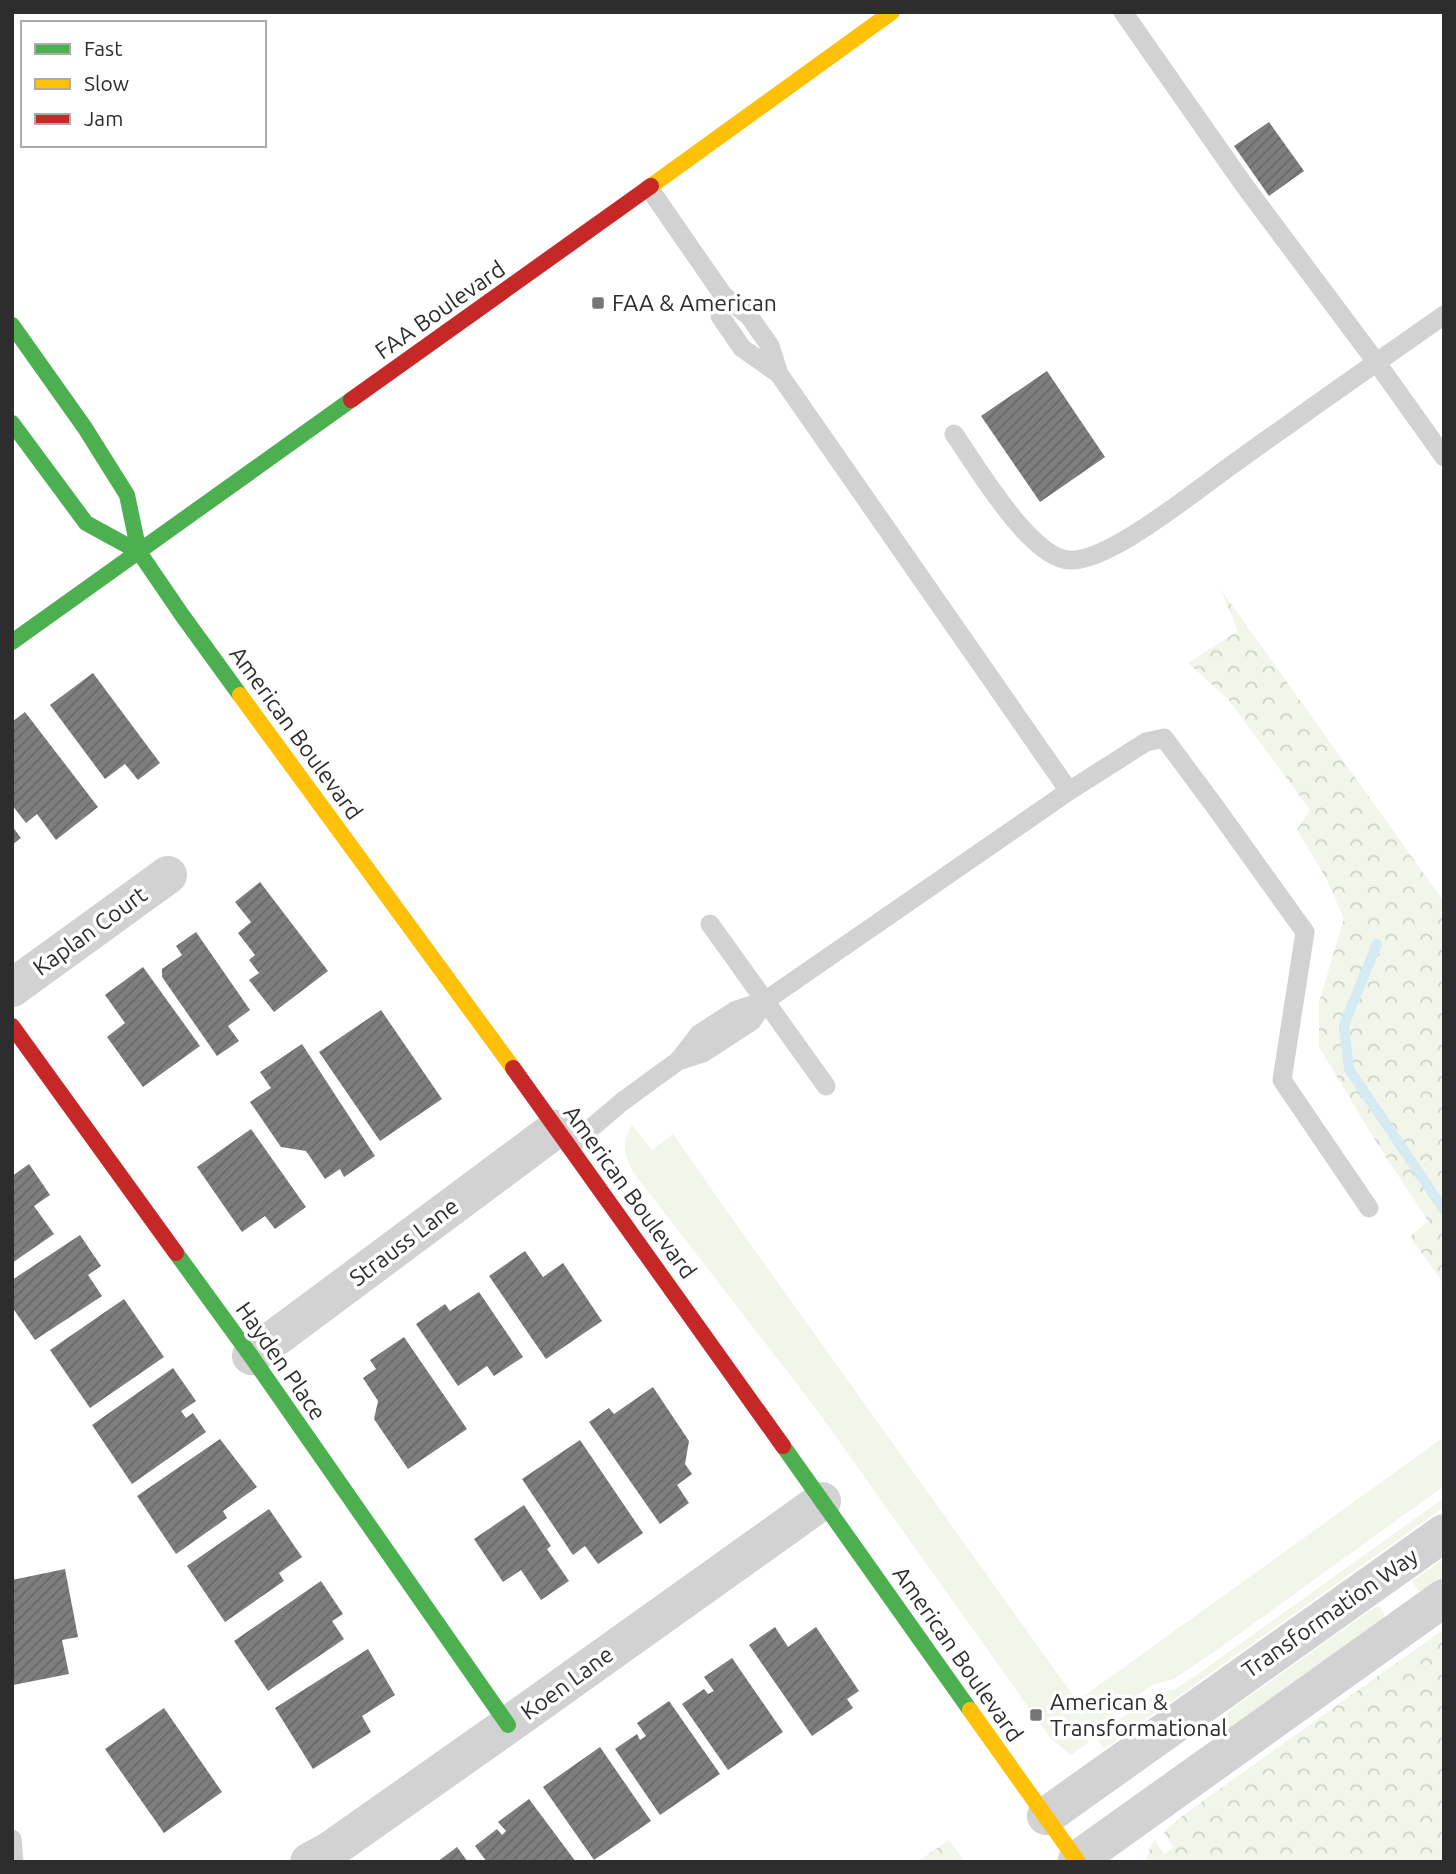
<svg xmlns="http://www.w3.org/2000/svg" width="1456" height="1874" viewBox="0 0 1456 1874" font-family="Ubuntu,sans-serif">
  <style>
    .green { fill: #f1f5ea }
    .forest { fill: url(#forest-crowns) }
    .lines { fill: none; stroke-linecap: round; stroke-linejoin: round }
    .stream { stroke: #d6eaf3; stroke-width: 10 }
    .building { fill: url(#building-hatch) }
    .lane { stroke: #d2d2d2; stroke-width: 19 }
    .street { stroke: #d2d2d2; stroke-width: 38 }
    .fast { stroke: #4caf50; stroke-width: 16 }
    .slow { stroke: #ffc107; stroke-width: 16 }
    .jam { stroke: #c62828; stroke-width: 16 }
    .poi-dot { fill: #767676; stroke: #fff; stroke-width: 2.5 }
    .labels { text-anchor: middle; stroke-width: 7; stroke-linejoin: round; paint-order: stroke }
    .poi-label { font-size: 23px; fill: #2d2d2d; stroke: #fff; text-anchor: start }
    .street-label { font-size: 23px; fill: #2d2d2d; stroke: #fff }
  </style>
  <defs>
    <pattern id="forest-crowns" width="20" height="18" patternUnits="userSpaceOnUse" patternTransform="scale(1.75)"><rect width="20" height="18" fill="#f1f5ea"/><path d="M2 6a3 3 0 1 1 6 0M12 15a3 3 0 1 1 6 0" fill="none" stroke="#cfd2c9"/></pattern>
    <pattern id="building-hatch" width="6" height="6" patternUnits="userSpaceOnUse" patternTransform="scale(1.75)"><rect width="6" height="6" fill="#7e7e7e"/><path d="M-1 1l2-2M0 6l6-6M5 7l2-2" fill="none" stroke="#686868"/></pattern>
  </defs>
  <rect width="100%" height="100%" fill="#fff"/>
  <path class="green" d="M632 1125 652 1150 673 1134 738 1227 1077 1701 1444 1437V1486L1221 1647 1174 1679 1152 1685 1084 1733 1089 1742 1071 1755 1051 1739 817 1410 633 1172C624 1152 621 1145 632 1125Z
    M1444 1498V1507L1104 1749 1095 1736 1159 1693 1175 1689 1198 1674Z
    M1444 1559V1577L1431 1587 1419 1591 1412 1581Z
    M1375 1607H1380L1384 1613 1383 1622 1231 1729 1224 1725V1717L1229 1711Z"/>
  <path class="forest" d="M1221 590 1444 902V1284L1410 1237 1428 1221 1375 1140 1319 1047V1002L1344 919 1326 878 1297 830 1310 810 1228 699 1188 663 1238 631Z
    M1444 1629V1862H1145L1154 1839 1164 1854 1174 1848 1164 1832 1186 1813Z
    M949 1840 965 1862H917Z"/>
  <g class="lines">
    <path class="stream" d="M1377 944 1344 1025 1349 1069 1444 1210"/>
  </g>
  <path class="building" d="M1269 122 1304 171 1269 196 1234 146Z
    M1047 371 1105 457 1040 502 981 416Z
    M93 673 160 763 138 780 125 764 105 779 50 705Z
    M25 712 98 807 56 840 37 814 26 823 12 805V722Z
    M12 826 21 838 12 845Z
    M260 882 328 971 274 1012 249 980 259 973 249 960 255 955 238 933 251 922 235 902Z
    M196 932 250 1010 228 1026 239 1041 217 1056 162 977V969L182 955 176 946Z
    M143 967 200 1046 143 1087 107 1037 125 1023 105 995Z
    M381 1010 442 1099 380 1141 319 1052Z
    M302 1044 375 1156 344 1177 340 1169 325 1179 306 1151 281 1147 250 1102 271 1088 260 1072Z
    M251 1129 306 1207 275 1229 265 1216 242 1232 197 1167Z
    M29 1164 50 1195 34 1206 54 1234 12 1263V1176Z
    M80 1235 101 1266 88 1275 102 1296 35 1340 12 1307V1280Z
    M525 1251 543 1277 563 1263 602 1321 546 1359 489 1276Z
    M479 1292 523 1357 494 1376 487 1366 458 1386 416 1324 445 1304 450 1311Z
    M124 1299 164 1357 90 1408 50 1350Z
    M404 1337 467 1429 408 1469 374 1419 378 1401 363 1378 376 1369 370 1360Z
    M173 1368 196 1401 181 1411 186 1418 193 1413 206 1432 132 1484 92 1425Z
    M653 1387 689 1441 685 1464 692 1474 677 1485 689 1503 660 1524 589 1422 609 1408 614 1414Z
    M220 1439 257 1487 223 1511 227 1518 176 1554 137 1496Z
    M580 1440 643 1533 598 1564 585 1546 573 1555 522 1479Z
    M524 1505 551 1546 547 1549 569 1581 541 1600 521 1570 503 1582 474 1539Z
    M269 1509 302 1557 279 1573 284 1581 225 1622 187 1566Z
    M65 1569 78 1637 62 1640 69 1674 13 1685 12 1580Z
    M321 1581 343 1614 332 1621 344 1639 268 1691 234 1641Z
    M775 1627 788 1647 816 1627 859 1691 847 1699 853 1708 812 1736 749 1645Z
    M368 1649 395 1695 362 1716 371 1732 313 1769 275 1708Z
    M732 1658 783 1732 728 1770 682 1704 704 1689 708 1694 714 1691 704 1677Z
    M669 1701 720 1774 660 1815 615 1749 637 1734 640 1740 646 1736 637 1723Z
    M164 1708 222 1792 164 1833 105 1749Z
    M600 1747 651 1821 594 1860 543 1787Z
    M529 1799 576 1862H487L475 1846 497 1829 502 1835 506 1831 498 1822Z
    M457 1847 468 1862H437Z"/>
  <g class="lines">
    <path class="lane" d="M1123 12 1244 185 1377 363 1444 457
      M649 188 723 295 749 316 770 346 779 374 1069 791
      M723 295 720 316 742 348 779 374
      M954 434C976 465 1030 558 1069 560 1103 563 1174 507 1202 487 1230 466 1259 445 1288 425 1339 388 1392 352 1444 315
      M710 924 826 1086
      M678 1061 703 1053 752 1021 765 1001
      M570 1146 623 1101 678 1061 699 1034 736 1010 765 1001 1069 791 1146 742 1164 738 1216 808 1305 932 1282 1080 1369 1208
      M12 1839 14 1862"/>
    <path class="street" d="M12 988 168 875
      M251 1356 556 1129
      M1046 1816 1444 1533
      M1077 1860 1444 1598
      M309 1862 329 1851 508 1725 822 1501"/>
    <path class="fast" d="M12 325 85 428 127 495 139 552 182 615 240 695
      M12 423 86 523 139 552
      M12 642 351 400
      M176 1253 251 1356 508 1725
      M783 1446 970 1710"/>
    <path class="slow" d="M651 186 892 12
      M240 695 513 1068
      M970 1710 1078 1862"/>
    <path class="jam" d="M351 400 651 186
      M12 1026 176 1253
      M513 1068 783 1446"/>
  </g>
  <g class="poi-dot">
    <rect x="591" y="296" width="14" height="14" rx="3.5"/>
    <rect x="1029" y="1708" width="14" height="14" rx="3.5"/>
  </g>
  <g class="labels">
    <g class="poi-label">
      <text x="612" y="311">FAA &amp; American</text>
      <text x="1050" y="1710">American &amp;<tspan x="1050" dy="26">Transformational</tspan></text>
    </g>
    <g class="street-label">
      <text transform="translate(440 310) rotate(-35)" y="8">FAA Boulevard</text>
      <text transform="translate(296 733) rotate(54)" y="8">American Boulevard</text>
      <text transform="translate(90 931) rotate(-36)" y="8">Kaplan Court</text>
      <text transform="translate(630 1192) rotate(54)" y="8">American Boulevard</text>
      <text transform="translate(404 1242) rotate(-37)" y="8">Strauss Lane</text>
      <text transform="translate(281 1361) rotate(55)" y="8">Hayden Place</text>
      <text transform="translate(1330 1613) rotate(-35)" y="8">Transformation Way</text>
      <text transform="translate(958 1654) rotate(55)" y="8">American Boulevard</text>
      <text transform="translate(567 1683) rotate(-36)" y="8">Koen Lane</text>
    </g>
  </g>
  <rect width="1456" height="1874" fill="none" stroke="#2d2d2d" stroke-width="28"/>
  <rect x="21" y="21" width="245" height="126" fill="#ffffff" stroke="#ababab" stroke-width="2"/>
  <rect x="35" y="44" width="35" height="10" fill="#4caf50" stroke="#ababab" stroke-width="2"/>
  <text x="84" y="56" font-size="21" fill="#2d2d2d">Fast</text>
  <rect x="35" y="79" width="35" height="10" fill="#ffc107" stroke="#ababab" stroke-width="2"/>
  <text x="84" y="91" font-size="21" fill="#2d2d2d">Slow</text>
  <rect x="35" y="114" width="35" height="10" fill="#c62828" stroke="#ababab" stroke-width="2"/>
  <text x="84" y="126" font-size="21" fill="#2d2d2d">Jam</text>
</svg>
